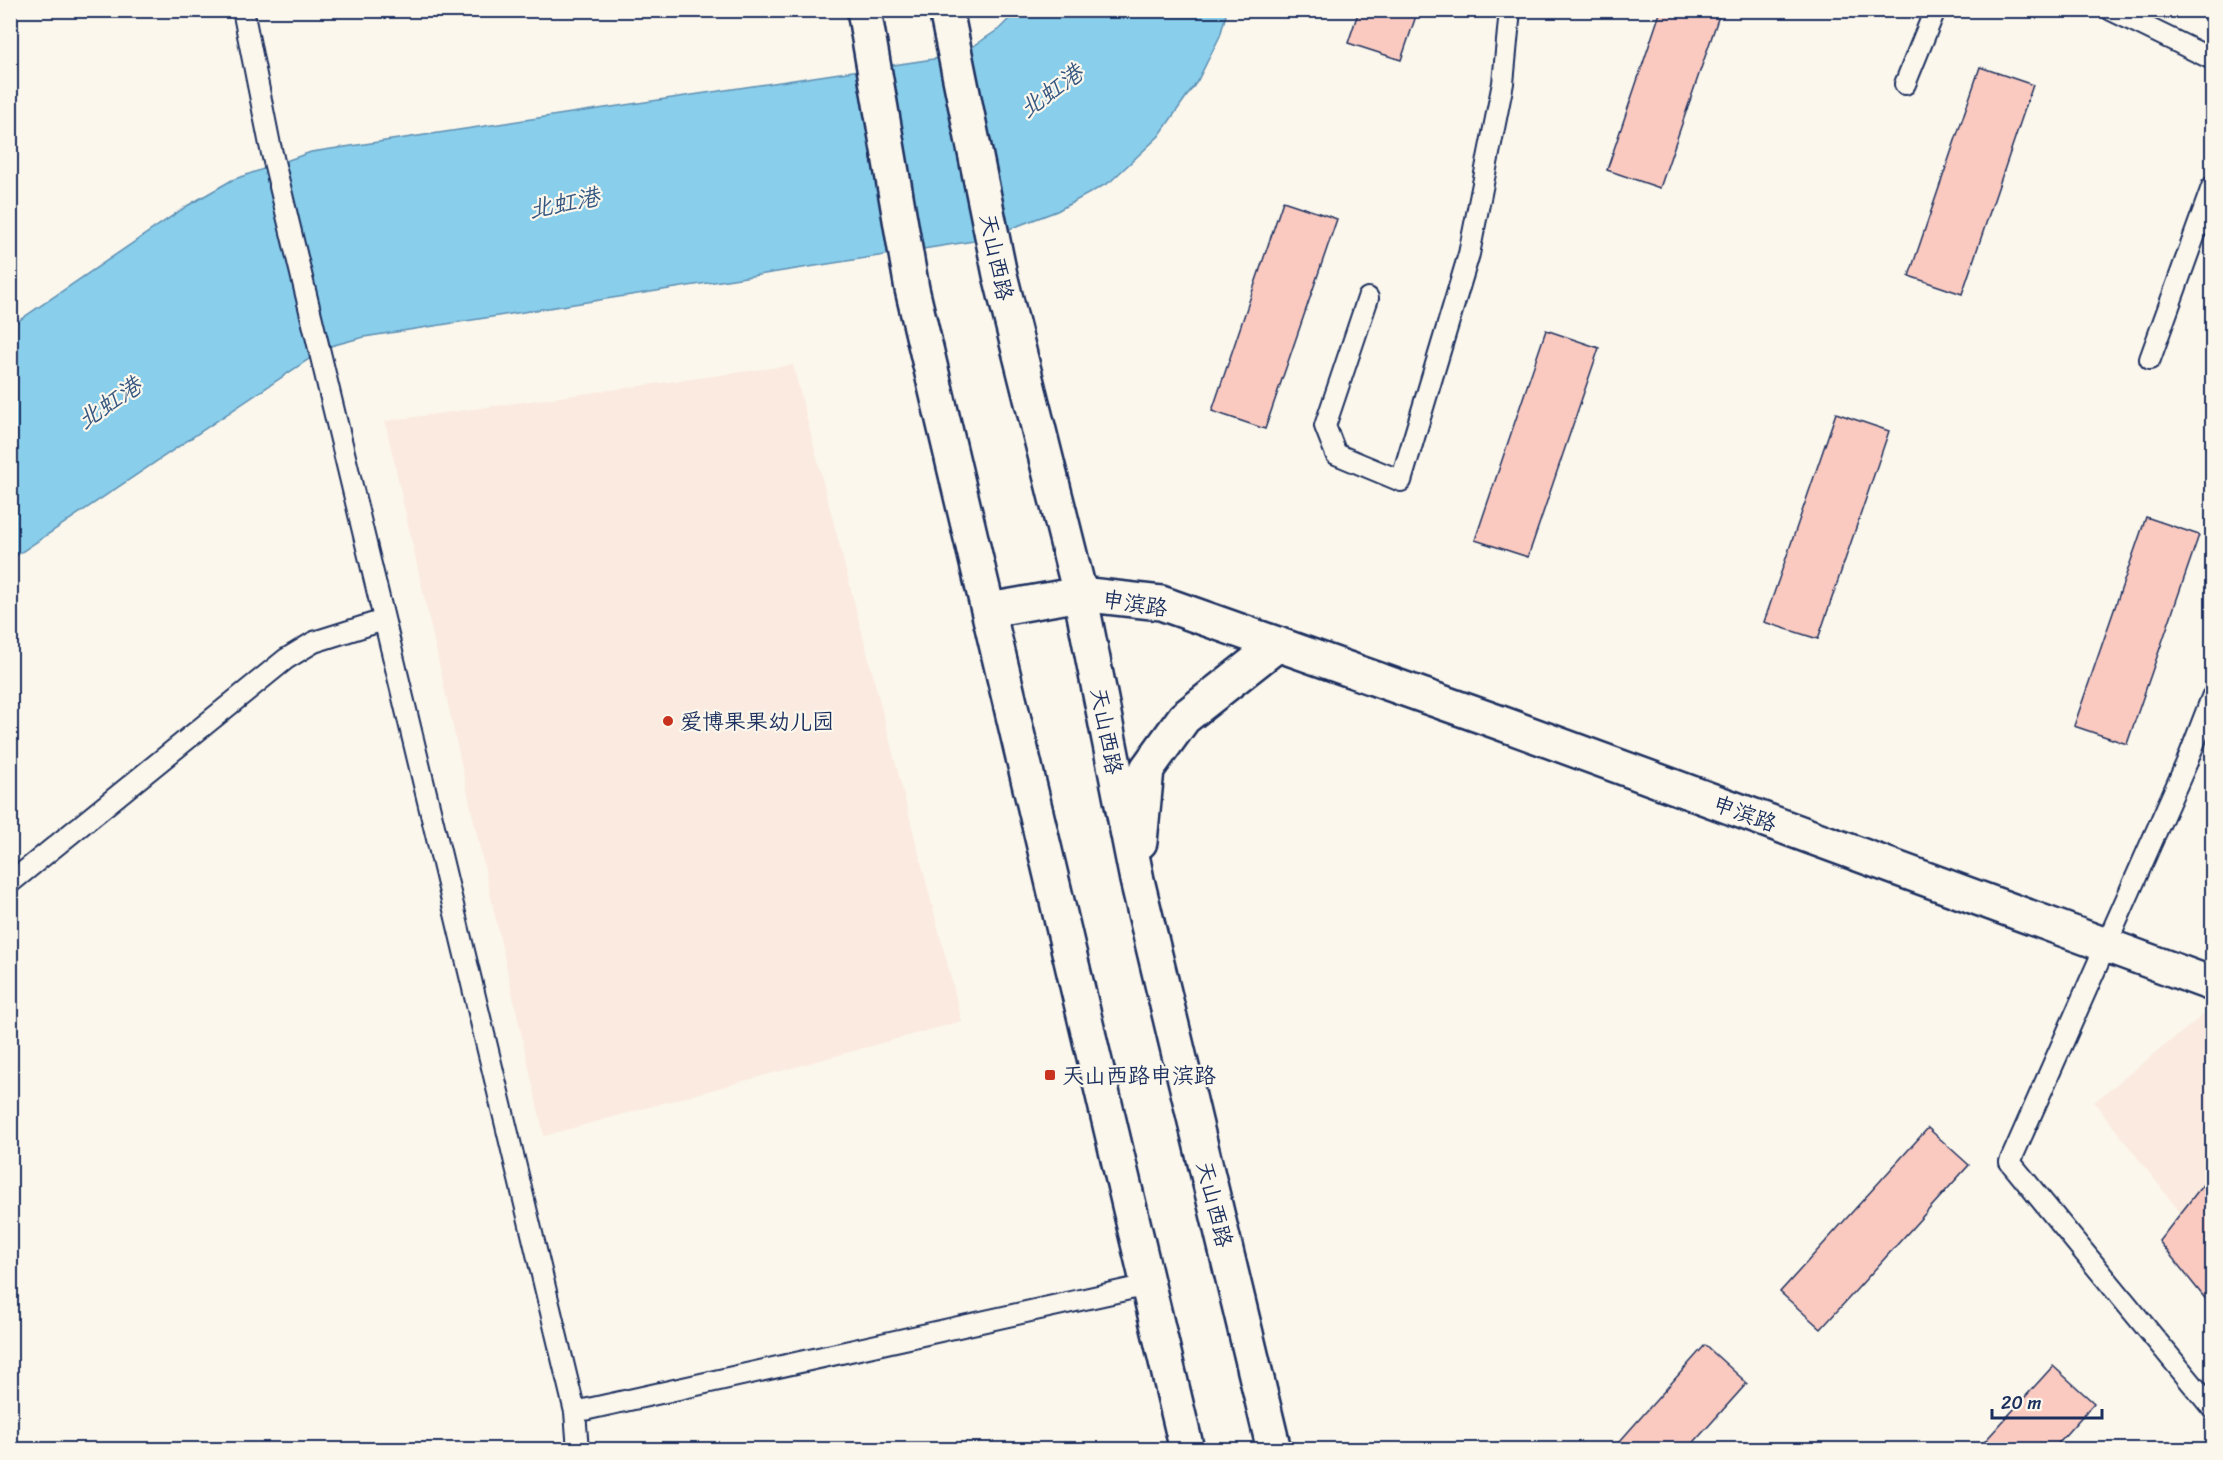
<svg xmlns="http://www.w3.org/2000/svg" width="2223" height="1460" viewBox="0 0 2223 1460" font-family="Sriracha,'LXGW WenKai TC',sans-serif">
  <style>
    .built { fill: #fbeadf }
    .water { fill: #89ceea; stroke: #5d8eb2; stroke-width: 1.5 }
    .building { fill: #facac0; stroke: #1b2f5e; stroke-width: 1.5 }
    .lines { fill: none; stroke-linecap: round; stroke-linejoin: round }
    .service-casing { stroke: #1b2f5e; stroke-width: 24 }
    .secondary-casing { stroke: #1b2f5e; stroke-width: 38 }
    .service { stroke: #fbf7ec; stroke-width: 20 }
    .secondary { stroke: #fbf7ec; stroke-width: 33 }
    .poi-dot { fill: #c8321e; stroke: #fbf7ec; stroke-width: 2 }
    .labels { text-anchor: middle; stroke-width: 4.5; stroke-linejoin: round; paint-order: stroke }
    .street-label { font-size: 22px; fill: #1b2f5e; stroke: #fbf7ec }
    .poi-label { font-size: 22px; fill: #1b2f5e; stroke: #fbf7ec; text-anchor: start }
    .water-label { font-size: 24px; font-style: italic; fill: #365781; stroke: #fbf7ec }
  </style>
  <rect width="100%" height="100%" fill="#fbf7ec"/>
  <filter id="ink" filterUnits="userSpaceOnUse"><feTurbulence type="fractalNoise" baseFrequency=".0167" numOctaves="2"/><feDisplacementMap in="SourceGraphic" scale="12" xChannelSelector="R" yChannelSelector="G"/><feConvolveMatrix kernelMatrix="1 2 1 2 8 2 1 2 1" color-interpolation-filters="sRGB"/></filter>
  <g filter="url(#ink)">
    <path class="built" d="M793 365 962 1021 544 1136 385 421Z
      M2212 1008V1253L2094 1102Z"/>
    <path class="water" d="M1017 11H1227L1220 36 1198 80 1159 136 1110 182 1057 211 980 240 364 337 327 347 11 559V326L187 206 232 180 311 152 960 55 999 29Z"/>
    <path class="building" d="M1359 10H1418L1401 60 1348 43Z
      M1661 10H1721L1660 188 1607 170Z
      M1980 67 2033 85 1962 294 1909 276Z
      M1283 201 1337 219 1265 429 1212 411Z
      M1546 330 1599 348 1528 557 1475 540Z
      M1836 413 1889 431 1818 639 1764 622Z
      M2146 517 2199 535 2127 744 2074 726Z
      M1928 1128 1969 1165 1821 1329 1780 1292Z
      M2212 1173V1307L2159 1241Z
      M1705 1345 1747 1383 1687 1450H1612Z
      M2053 1366 2094 1403 2052 1450H1977Z"/>
    <g class="lines">
      <defs>
        <path id="service" d="M243 10 270 145 575 1412 578 1450
          M2111 10 2212 59
          M1905 84 1935 10
          M1368 298 1325 426 1336 454 1401 481 1469 254 1503 83 1510 10
          M2150 359 2212 187
          M2212 697 2187 762 2010 1162 2212 1408
          M10 883 286 659 314 642 384 620
          M575 1412 1148 1285"/>
        <path id="secondary" d="M864 10 912 289 1187 1450
          M946 10 1000 275 1080 594 1137 880 1274 1450
          M989 610 1080 594 1161 603 1498 722 2212 984
          M1140 842 1147 769 1184 718 1278 644"/>
      </defs>
      <use href="#service" class="service-casing"/>
      <use href="#secondary" class="secondary-casing"/>
      <use href="#service" class="service"/>
      <use href="#secondary" class="secondary"/>
    </g>
  </g>
  <g class="poi-dot">
    <circle cx="668" cy="721" r="6"/>
    <rect x="1044" y="1069" width="12" height="12" rx="3"/>
  </g>
  <g class="labels">
    <g class="street-label">
      <text transform="translate(997 257) rotate(78)" y="8">天山西路</text>
      <text transform="translate(1135 603) rotate(9)" y="8">申滨路</text>
      <text transform="translate(1107 731) rotate(79)" y="8">天山西路</text>
      <text transform="translate(1745 813) rotate(20)" y="8">申滨路</text>
      <text transform="translate(1215 1204) rotate(76)" y="8">天山西路</text>
    </g>
    <g class="poi-label">
      <text x="680" y="729">爱博果果幼儿园</text>
      <text x="1062" y="1083">天山西路申滨路</text>
    </g>
    <g class="water-label">
      <text transform="translate(1051 91) rotate(-36)" y="8">北虹港</text>
      <text transform="translate(564 203) rotate(-11)" y="8">北虹港</text>
      <text transform="translate(109 403) rotate(-34)" y="8">北虹港</text>
    </g>
  </g>
  <rect width="2223" height="1460" fill="none" stroke="#fbf7ec" stroke-width="36"/>
  <rect x="18" y="18" width="2187" height="1424" fill="none" stroke="#1b2f5e" stroke-width="2" filter="url(#ink)"/>
  <path d="M1992 1409v9h110v-9" fill="none" stroke="#1b2f5e" stroke-width="3"/>
  <text x="2001" y="1409" font-size="18" fill="#1b2f5e" stroke="#fbf7ec" stroke-width="4.5" paint-order="stroke">20 m</text>
</svg>
